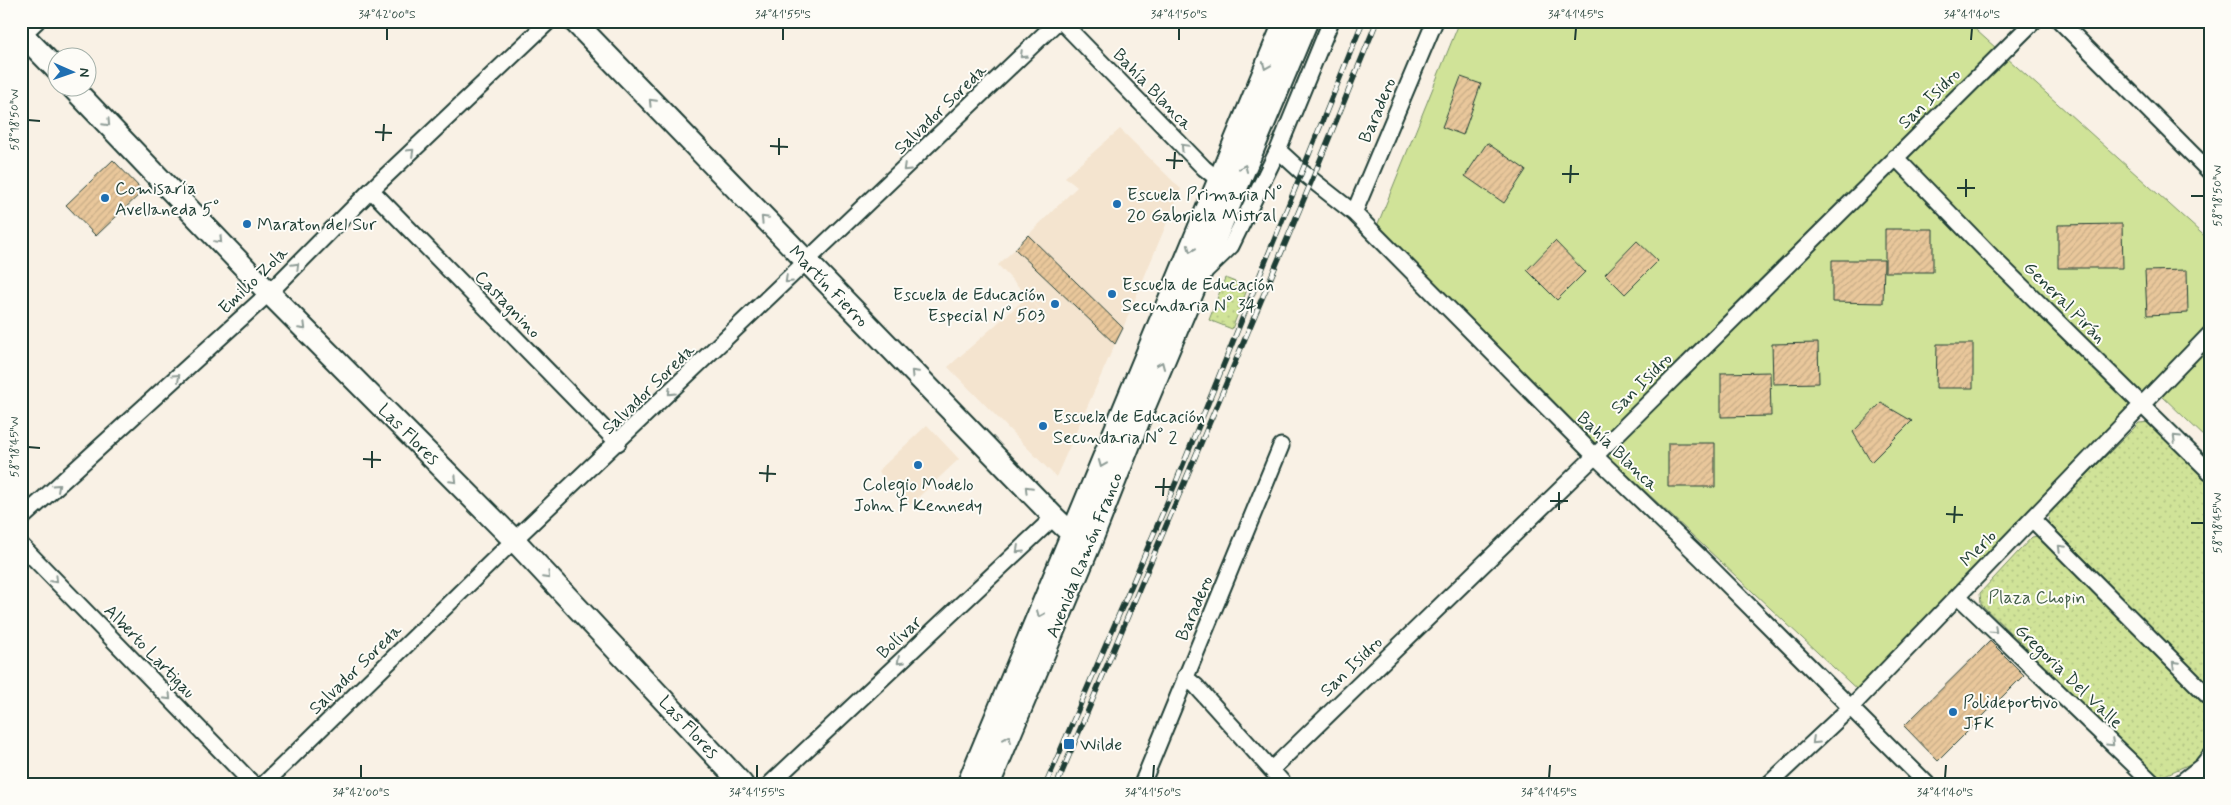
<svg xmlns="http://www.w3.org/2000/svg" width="2231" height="805" viewBox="0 0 2231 805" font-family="Mynerve,sans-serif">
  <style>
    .built { fill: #f4e4cf }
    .grass { fill: url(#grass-dots); stroke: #789066 }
    .garden { fill: #d0e398; stroke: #789066 }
    .building { fill: url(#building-hatch); stroke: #1f3d34 }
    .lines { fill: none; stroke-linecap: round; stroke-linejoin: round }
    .street-casing { stroke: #1f3d34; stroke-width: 19 }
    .secondary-casing { stroke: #1f3d34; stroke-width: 25 }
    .street { stroke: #fdfcf7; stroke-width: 15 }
    .secondary { stroke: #fdfcf7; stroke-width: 21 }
    .rail-casing { stroke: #1f3d34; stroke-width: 5.5 }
    .rail { stroke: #fdfcf7; stroke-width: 4; stroke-dasharray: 11; stroke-linecap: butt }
    .oneway { stroke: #8e9c96 }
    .ticks { fill: none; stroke: #1f3d34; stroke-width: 2 }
    .poi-dot { fill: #1f6fb2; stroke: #fdfcf7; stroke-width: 2 }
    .labels { text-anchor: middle; stroke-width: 4; stroke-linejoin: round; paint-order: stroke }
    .street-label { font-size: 18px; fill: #1f3d34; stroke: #fdfcf7 }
    .poi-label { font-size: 18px; fill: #1f3d34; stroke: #fdfcf7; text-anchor: start }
    .park-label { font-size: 18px; fill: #425e48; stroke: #fdfcf7 }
    .neatline { fill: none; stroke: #1f3d34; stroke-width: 2 }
    .ticks-label { font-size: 12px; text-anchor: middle; fill: #1f3d34 }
  </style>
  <defs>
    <pattern id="grass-dots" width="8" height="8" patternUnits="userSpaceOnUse" patternTransform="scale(1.25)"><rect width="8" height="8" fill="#d0e398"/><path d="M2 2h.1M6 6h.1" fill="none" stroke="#b2c484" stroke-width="1.8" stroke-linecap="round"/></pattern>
    <pattern id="building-hatch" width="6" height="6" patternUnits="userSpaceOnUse" patternTransform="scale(1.25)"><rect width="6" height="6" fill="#e9c79b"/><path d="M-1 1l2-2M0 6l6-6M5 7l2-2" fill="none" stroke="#c7ac86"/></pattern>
  </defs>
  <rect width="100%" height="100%" fill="#f9f1e5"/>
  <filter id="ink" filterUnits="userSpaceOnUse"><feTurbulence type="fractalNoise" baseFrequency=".02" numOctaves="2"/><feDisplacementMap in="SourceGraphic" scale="10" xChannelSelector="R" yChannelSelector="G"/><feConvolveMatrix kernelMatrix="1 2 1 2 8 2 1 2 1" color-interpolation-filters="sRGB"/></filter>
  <g filter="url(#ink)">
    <path class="built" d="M1120 129 1181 189 1123 328 1028 235 1077 187 1065 177Z
      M1015 249 1115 344 1056 477 948 367 1027 297 1051 321 998 265Z
      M927 425 959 459 909 506 878 471Z"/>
    <path class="grass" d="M1225 278 1248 287 1232 329 1209 320Z
      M2150 422 2210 482V686L2048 522 2049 513 2139 423Z
      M2038 536 2210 707V737L2199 760 2158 778 1981 604 1980 593 2032 537Z"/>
    <path class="garden" d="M1460 21H1966L2210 241V442L2160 394 1865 697 1373 236Z"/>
    <path class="building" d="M1461 77 1481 84 1463 135 1442 127Z
      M1487 143 1526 170 1504 203 1465 176Z
      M113 160 143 191 96 236 66 205Z
      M2122 224 2123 268H2058V225Z
      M1885 229H1933V272H1885Z
      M1028 235 1123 328 1115 344 1015 249Z
      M1555 241 1585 272 1557 300 1527 270Z
      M1637 241 1658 261 1625 294 1605 274Z
      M1832 260H1884L1883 303 1832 302Z
      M2187 270 2188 313 2147 315 2145 271Z
      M1818 343 1819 383 1773 384 1772 344Z
      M1937 344H1973V388H1936Z
      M1770 372 1771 416 1721 417V373Z
      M1881 403 1912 421 1871 462 1853 432Z
      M1668 443H1715V487H1668Z
      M1990 641 2024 675 1938 761 1904 726Z"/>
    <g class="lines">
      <defs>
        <path id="street" d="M1061 21 1204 168 1219 180
          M2060 21 2210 172
          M21 36 37 21
          M1278 150 1302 172 1354 213 1595 456 1701 558 1927 784
          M1895 157 1996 261 2210 472
          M371 190 618 443
          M1354 213 1435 21
          M1203 273 1231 246 1278 150 1331 21
          M21 519 269 293 371 190 549 21
          M2032 519 2210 698
          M21 545 253 784
          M1958 596 2154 784
          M1185 677 1196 686 1284 784
          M1272 769 1595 456 2034 21
          M264 784 514 540 1058 21
          M770 784 1054 517
          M1142 784 1281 446
          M1769 784 1851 707 2210 334
          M2179 784 2202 766 2210 756"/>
        <path id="secondary" d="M574 21 1054 517 1073 535 1083 540
          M21 33 58 71
          M73 88 269 293 514 540 742 784
          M968 784 1285 21
          M989 784 1090 544 1143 410 1307 21"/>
      </defs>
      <use href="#street" class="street-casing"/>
      <use href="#secondary" class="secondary-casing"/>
      <use href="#street" class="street"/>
      <use href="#secondary" class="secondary"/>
      <defs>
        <path id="rail" d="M1046 784 1176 482 1363 21
          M1057 784 1312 180 1377 21"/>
      </defs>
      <use href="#rail" class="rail-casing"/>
      <use href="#rail" class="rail"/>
    </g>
    <defs><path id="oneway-chevron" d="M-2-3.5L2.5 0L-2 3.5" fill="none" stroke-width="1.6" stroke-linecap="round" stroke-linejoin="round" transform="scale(1.25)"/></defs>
    <g class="oneway">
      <use href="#oneway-chevron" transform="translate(1023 55) rotate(136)"/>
      <use href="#oneway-chevron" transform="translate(1266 66) rotate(112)"/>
      <use href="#oneway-chevron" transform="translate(652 102) rotate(-134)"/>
      <use href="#oneway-chevron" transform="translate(107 123) rotate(46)"/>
      <use href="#oneway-chevron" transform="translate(1184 147) rotate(-134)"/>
      <use href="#oneway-chevron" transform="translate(411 152) rotate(-43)"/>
      <use href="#oneway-chevron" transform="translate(906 168) rotate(136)"/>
      <use href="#oneway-chevron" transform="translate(1244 168) rotate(-67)"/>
      <use href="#oneway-chevron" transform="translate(764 219) rotate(-134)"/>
      <use href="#oneway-chevron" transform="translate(219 240) rotate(46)"/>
      <use href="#oneway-chevron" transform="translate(1191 249) rotate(112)"/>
      <use href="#oneway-chevron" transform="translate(296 266) rotate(-45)"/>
      <use href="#oneway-chevron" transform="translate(788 280) rotate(136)"/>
      <use href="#oneway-chevron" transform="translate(303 327) rotate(45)"/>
      <use href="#oneway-chevron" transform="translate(1161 365) rotate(-67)"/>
      <use href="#oneway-chevron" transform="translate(914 373) rotate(-134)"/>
      <use href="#oneway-chevron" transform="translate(177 377) rotate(-42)"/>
      <use href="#oneway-chevron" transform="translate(671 392) rotate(136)"/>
      <use href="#oneway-chevron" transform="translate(2176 438) rotate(-136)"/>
      <use href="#oneway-chevron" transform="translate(1102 464) rotate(112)"/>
      <use href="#oneway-chevron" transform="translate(454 480) rotate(45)"/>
      <use href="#oneway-chevron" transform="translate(57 487) rotate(-42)"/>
      <use href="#oneway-chevron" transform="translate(1028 489) rotate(-134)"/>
      <use href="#oneway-chevron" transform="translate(2061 548) rotate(-135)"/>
      <use href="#oneway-chevron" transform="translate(1019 550) rotate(137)"/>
      <use href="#oneway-chevron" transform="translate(547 576) rotate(47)"/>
      <use href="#oneway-chevron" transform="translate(55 580) rotate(46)"/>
      <use href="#oneway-chevron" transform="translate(1040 614) rotate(113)"/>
      <use href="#oneway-chevron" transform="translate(1994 630) rotate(44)"/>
      <use href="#oneway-chevron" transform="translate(900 661) rotate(137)"/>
      <use href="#oneway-chevron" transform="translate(2175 664) rotate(-135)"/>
      <use href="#oneway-chevron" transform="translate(168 697) rotate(46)"/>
      <use href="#oneway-chevron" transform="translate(1008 739) rotate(-67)"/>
      <use href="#oneway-chevron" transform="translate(1815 741) rotate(137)"/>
      <use href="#oneway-chevron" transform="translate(2111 743) rotate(44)"/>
    </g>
  </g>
  <path class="ticks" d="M387 40V28M783 40V28M1179 40V28M1575 40 1576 28M1971 40 1972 28M28 120 40 121M375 132 392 133M383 141 384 124M770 146 788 147M779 155V138M1166 160 1183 161M1174 169 1175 152M1562 174H1579M1570 183 1571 165M1957 188H1975M2191 196H2204M1966 197V179M28 447 40 448M363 459 381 460M372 468V451M759 473 776 474M767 482 768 465M1155 487H1172M1163 496 1164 478M1550 501H1568M1559 510V492M1946 514 1963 515M1954 523 1955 506M2191 523H2204M361 778V765M757 778V765M1153 778 1154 765M1549 778 1550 765M1945 778 1946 765"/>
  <g class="poi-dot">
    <circle cx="105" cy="198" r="5"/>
    <circle cx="1117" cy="204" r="5"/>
    <circle cx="247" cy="224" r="5"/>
    <circle cx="1112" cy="294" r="5"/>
    <circle cx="1055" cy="304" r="5"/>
    <circle cx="1043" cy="426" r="5"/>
    <circle cx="918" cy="465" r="5"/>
    <circle cx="1953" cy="712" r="5"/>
    <rect x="1063" y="738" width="12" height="12" rx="2.5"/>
  </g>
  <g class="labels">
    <g class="street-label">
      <text transform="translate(1153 89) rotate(46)" y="6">Bahía Blanca</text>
      <text transform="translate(1929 98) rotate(-44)" y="6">San Isidro</text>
      <text transform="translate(940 109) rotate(-44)" y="6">Salvador Soreda</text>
      <text transform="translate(1377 110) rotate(-67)" y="6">Baradero</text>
      <text transform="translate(253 280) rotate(-44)" y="6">Emilio Zola</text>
      <text transform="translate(829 286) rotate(46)" y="6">Martín Fierro</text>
      <text transform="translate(2065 302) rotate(45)" y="6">General Pirán</text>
      <text transform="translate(508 304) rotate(46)" y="6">Castagnino</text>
      <text transform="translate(1641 383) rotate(-45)" y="6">San Isidro</text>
      <text transform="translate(648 389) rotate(-44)" y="6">Salvador Soreda</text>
      <text transform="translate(409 434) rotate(45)" y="6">Las Flores</text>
      <text transform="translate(1618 451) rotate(44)" y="6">Bahía Blanca</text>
      <text transform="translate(1978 548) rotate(-46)" y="6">Merlo</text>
      <text transform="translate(1084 555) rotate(-68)" y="6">Avenida Ramón Franco</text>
      <text transform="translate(1194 608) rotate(-67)" y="6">Baradero</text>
      <text transform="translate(899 637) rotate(-43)" y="6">Bolívar</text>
      <text transform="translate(150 651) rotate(46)" y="6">Alberto Lartigau</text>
      <text transform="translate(1351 666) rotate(-44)" y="6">San Isidro</text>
      <text transform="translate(355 669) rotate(-44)" y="6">Salvador Soreda</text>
      <text transform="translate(2069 676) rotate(44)" y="6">Gregoria Del Valle</text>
      <text transform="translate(689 727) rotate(47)" y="6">Las Flores</text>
    </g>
    <g class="poi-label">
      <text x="115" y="194">Comisaría<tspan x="115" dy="21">Avellaneda 5°</tspan></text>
      <text x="1127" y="200">Escuela Primaria N°<tspan x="1127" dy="21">20 Gabriela Mistral</tspan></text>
      <text x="257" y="230">Maraton del Sur</text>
      <text x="1122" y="290">Escuela de Educación<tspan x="1122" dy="21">Secundaria N° 34</tspan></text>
      <text x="1045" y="300" text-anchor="end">Escuela de Educación<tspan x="1045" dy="21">Especial N° 503</tspan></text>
      <text x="1053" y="422">Escuela de Educación<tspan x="1053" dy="21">Secundaria N° 2</tspan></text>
      <text x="918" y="490" text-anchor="middle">Colegio Modelo<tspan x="918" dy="21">John F Kennedy</tspan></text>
      <text x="1963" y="708">Polideportivo<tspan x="1963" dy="21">JFK</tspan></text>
      <text x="1080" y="750">Wilde</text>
    </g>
    <g class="park-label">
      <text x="2037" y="603">Plaza Chopin</text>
    </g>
  </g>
  <rect width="2231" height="805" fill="none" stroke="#fdfcf7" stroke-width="55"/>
  <g transform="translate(72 72) rotate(92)"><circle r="24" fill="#fdfcf7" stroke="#a4b0a9"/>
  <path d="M0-4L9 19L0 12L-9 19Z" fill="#1f6fb2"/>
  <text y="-8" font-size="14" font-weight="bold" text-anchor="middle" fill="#1f3d34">N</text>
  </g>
  <rect x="28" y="28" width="2176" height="750" class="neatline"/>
  <g class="ticks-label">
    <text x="387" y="18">34°42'00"S</text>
    <text x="783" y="18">34°41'55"S</text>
    <text x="1179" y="18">34°41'50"S</text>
    <text x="1576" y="18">34°41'45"S</text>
    <text x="1972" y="18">34°41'40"S</text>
    <text transform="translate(14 120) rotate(-90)" y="4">58°18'50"W</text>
    <text transform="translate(2217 196) rotate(-90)" y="4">58°18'50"W</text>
    <text transform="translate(14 447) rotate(-90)" y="4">58°18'45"W</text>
    <text transform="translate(2217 523) rotate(-90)" y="4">58°18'45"W</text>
    <text x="361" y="796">34°42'00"S</text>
    <text x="757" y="796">34°41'55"S</text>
    <text x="1153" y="796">34°41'50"S</text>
    <text x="1549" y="796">34°41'45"S</text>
    <text x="1945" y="796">34°41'40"S</text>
  </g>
</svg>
